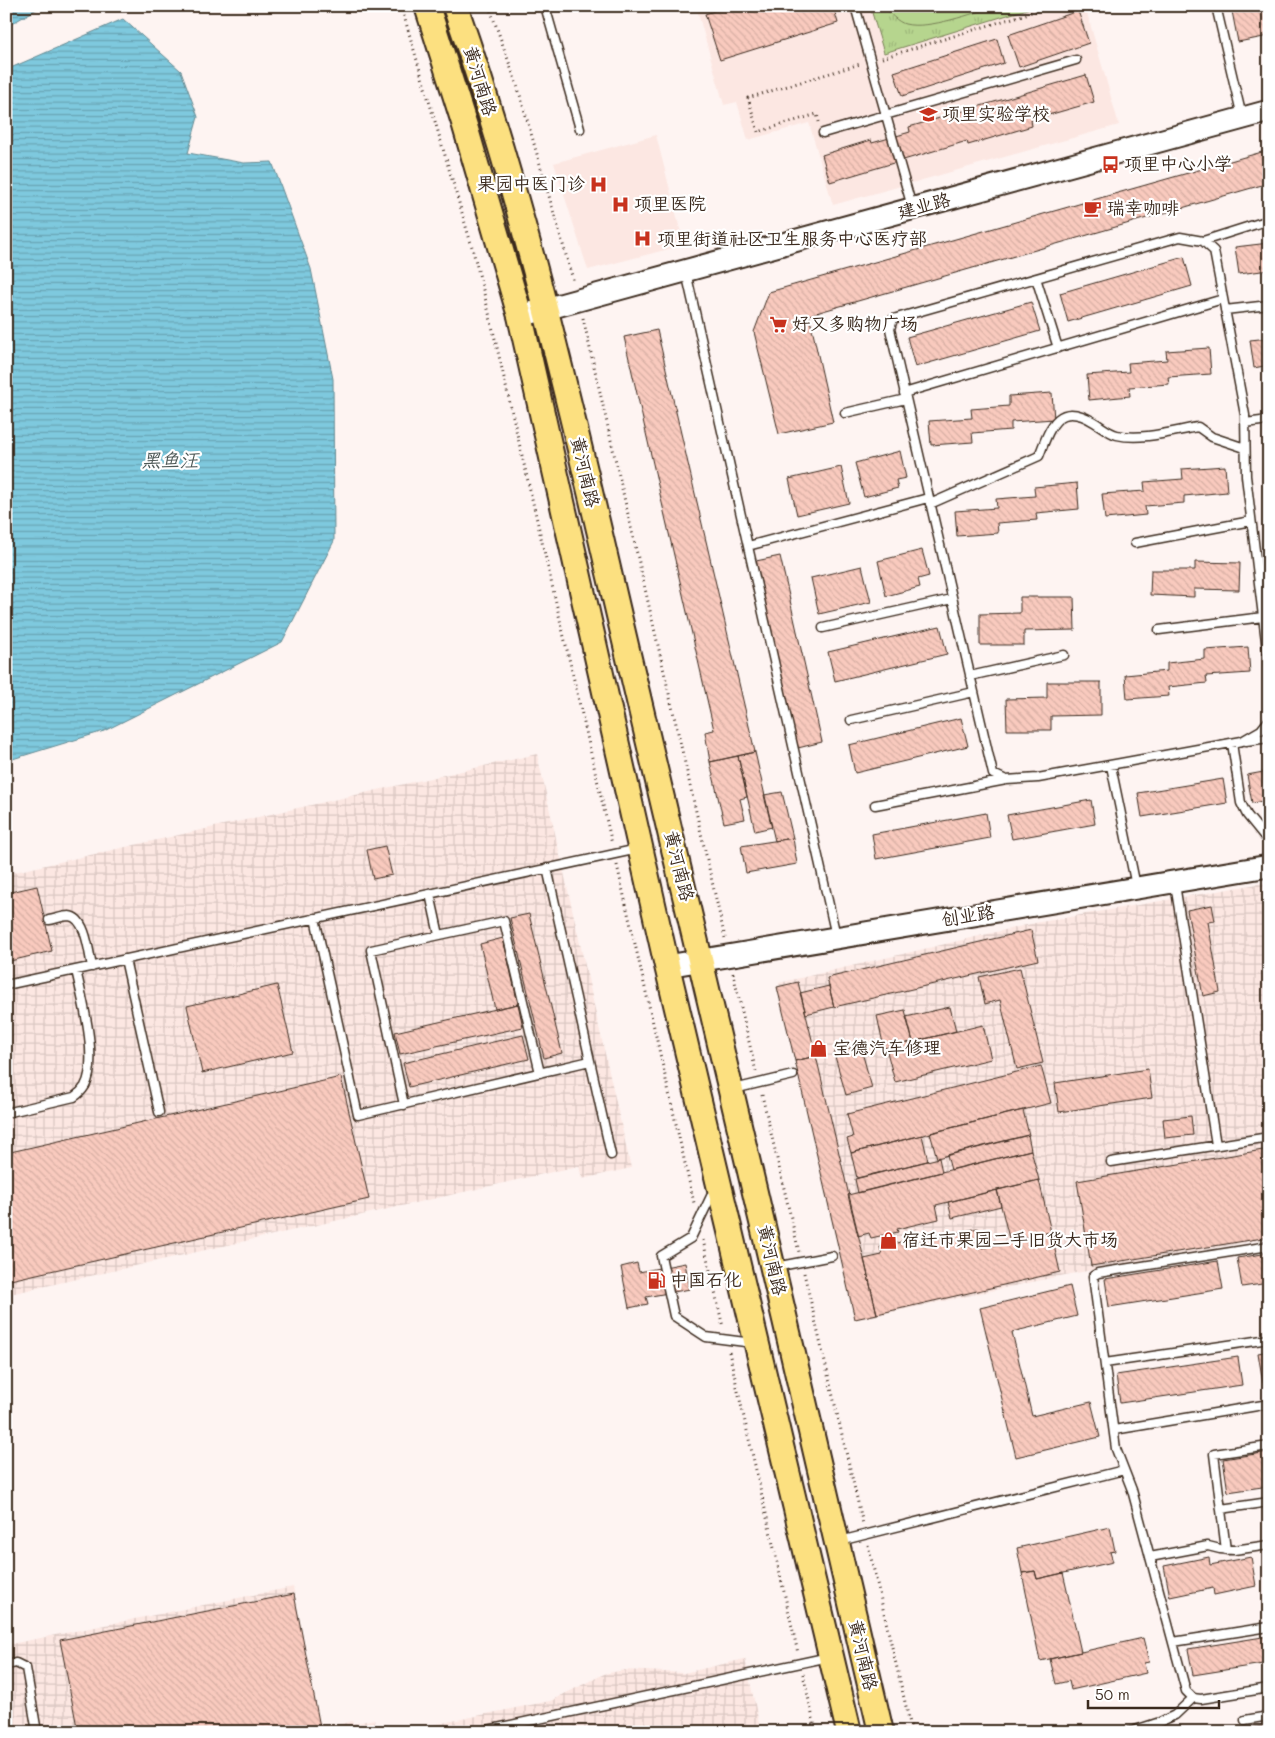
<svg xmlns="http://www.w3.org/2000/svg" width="1275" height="1738" viewBox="0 0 1275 1738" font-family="Mali,'LXGW WenKai TC',sans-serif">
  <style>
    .built { fill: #fce7e2 }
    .industrial { fill: url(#industrial-grid) }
    .park { fill: url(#park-tufts); stroke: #788056 }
    .pitch { fill: #b6d58e; stroke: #788056 }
    .water { fill: url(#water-rules); stroke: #638991 }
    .building { fill: url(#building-back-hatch); stroke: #3b2a1e }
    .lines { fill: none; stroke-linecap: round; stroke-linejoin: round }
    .lane-casing { stroke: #3b2a1e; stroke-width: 11 }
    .secondary-casing { stroke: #3b2a1e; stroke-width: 25 }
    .primary-casing { stroke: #3b2a1e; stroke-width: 28 }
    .path { stroke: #3b2a1e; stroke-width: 3; stroke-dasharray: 1 4; stroke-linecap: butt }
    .lane { stroke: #fff; stroke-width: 8 }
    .secondary { stroke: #fff; stroke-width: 21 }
    .primary { stroke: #fce080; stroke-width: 24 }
    .labels { text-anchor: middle; stroke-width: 4.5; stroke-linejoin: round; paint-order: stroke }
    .street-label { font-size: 18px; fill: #3b2a1e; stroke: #fff }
    .poi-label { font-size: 18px; fill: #3b2a1e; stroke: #fff; text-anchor: start }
    .water-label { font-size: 19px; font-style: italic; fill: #4f5a58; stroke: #fff }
  </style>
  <defs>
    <pattern id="industrial-grid" width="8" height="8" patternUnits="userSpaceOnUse" patternTransform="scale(1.25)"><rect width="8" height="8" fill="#fce7e2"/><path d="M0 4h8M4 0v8" fill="none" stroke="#d9c6c1"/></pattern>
    <pattern id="park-tufts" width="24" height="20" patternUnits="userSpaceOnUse" patternTransform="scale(1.25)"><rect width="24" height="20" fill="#b6d58e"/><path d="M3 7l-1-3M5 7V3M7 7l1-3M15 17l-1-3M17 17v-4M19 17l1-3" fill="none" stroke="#9db77a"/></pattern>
    <pattern id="water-rules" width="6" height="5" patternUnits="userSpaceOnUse" patternTransform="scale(1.25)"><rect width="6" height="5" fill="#7ec9de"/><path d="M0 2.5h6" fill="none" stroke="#68a3b3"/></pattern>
    <pattern id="building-back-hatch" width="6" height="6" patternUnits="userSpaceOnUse" patternTransform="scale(1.25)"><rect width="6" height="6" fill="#f9cabe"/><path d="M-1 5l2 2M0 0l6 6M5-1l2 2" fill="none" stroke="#d6aea3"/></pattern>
  </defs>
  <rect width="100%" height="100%" fill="#fef4f2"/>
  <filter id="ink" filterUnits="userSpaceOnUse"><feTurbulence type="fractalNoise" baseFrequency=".02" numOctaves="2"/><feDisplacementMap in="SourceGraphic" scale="10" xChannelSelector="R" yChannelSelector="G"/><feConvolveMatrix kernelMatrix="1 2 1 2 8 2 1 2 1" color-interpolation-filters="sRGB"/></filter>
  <g filter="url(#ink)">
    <path class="built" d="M696 6H1085L1119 125 833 205 809 123 748 140 737 102 724 105Z
      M656 135 684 245 588 270 554 163Z"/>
    <path class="industrial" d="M537 754 631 1168 582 1179 579 1166 6 1295V874Z
      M1269 882V1238L1065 1275 859 1319 779 983 1035 923Z
      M293 1587 321 1730 352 1721 353 1724 374 1719 378 1732H6V1645Z
      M745 1659 761 1732H398L550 1701 604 1674 624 1670 684 1673Z"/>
    <path class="park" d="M870 6H1037L884 53Z"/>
    <path class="pitch" d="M885 6H997C973 13 929 30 905 24 898 22 888 13 885 6Z"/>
    <path class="water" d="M6 6H42L6 27Z
      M123 19 181 71 198 117 188 153 244 163 272 162 311 269 333 379 334 541 282 642 104 731 6 761V70Z"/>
    <path class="building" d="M729 6H833L838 23 720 60 705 14Z
      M1231 6H1269V36L1238 42Z
      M1078 11 1089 43 1019 67 1008 35Z
      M997 39 1004 63 902 96 894 72Z
      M1086 75 1094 102 1031 120 1032 126 968 145 967 141 830 182 822 155 871 140 872 143 910 132 909 127Z
      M1269 150V183L809 315 833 422 779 434 754 332 769 292Z
      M1269 243V270L1239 274 1235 247Z
      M1184 257 1192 286 1068 322 1060 293Z
      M1031 302 1040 331 915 367 907 337Z
      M657 330 755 752 710 762 705 732 714 730 624 337Z
      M1269 338V365L1254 368 1250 340Z
      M1209 348 1211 374 1168 377 1169 384 1129 387 1130 396 1089 400 1087 375 1129 372 1128 363 1167 360 1166 351Z
      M1052 393 1054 419 1011 422V430L972 433 973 442 931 445 929 421 972 418 971 409 1009 406V396Z
      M900 451 906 478 896 480 898 488 864 497 855 463Z
      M1225 466 1227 492 1184 496V503L1145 506 1146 515 1105 519 1102 494 1145 491 1144 482 1183 479 1182 469Z
      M841 467 849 503 797 515 789 479Z
      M1269 480V507L1265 481Z
      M1077 483 1079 509 1036 513 1037 520 997 523 998 533 957 536 955 511 997 508 996 499 1035 496 1034 487Z
      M922 550 929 576 918 579 920 587 886 596 878 561Z
      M780 556 822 742 798 748 756 561Z
      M1195 562 1240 563 1239 590 1194 589V597L1150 595 1151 570H1195Z
      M862 566 871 602 819 614 811 578Z
      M1020 597H1074L1075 630 1024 631V645H980V614L1020 613Z
      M940 626 947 654 835 681 828 652Z
      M1248 647 1250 673 1206 676 1207 683 1168 687 1169 696 1127 699 1125 675 1167 671V663L1205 659V650Z
      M1047 682H1101V715L1051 716V730H1007L1006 699 1047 698Z
      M961 718 968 746 855 773 849 745Z
      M755 752 772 827 755 831 738 756Z
      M738 756 747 797 740 799 745 819 724 823 710 762Z
      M1269 771V800L1252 803 1247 775Z
      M1223 779 1227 803 1142 817 1138 793Z
      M782 792 793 838 775 841 764 795Z
      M1091 800 1095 824 1012 839 1007 815Z
      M986 813 990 838 876 859 872 834Z
      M793 838 797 864 746 873 741 846Z
      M385 846 392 875 373 879 367 850Z
      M37 886 52 951 6 962V893Z
      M1212 905 1215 921 1208 922 1220 992 1203 996 1187 910Z
      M529 914 562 1053 544 1058 510 918Z
      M1031 930 1038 960 834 1007 827 978Z
      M503 938 518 1004 495 1009 480 944Z
      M1020 968 1043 1063 1017 1069 1000 1000 985 1004 979 977Z
      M798 982 816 1056 795 1061 777 987Z
      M277 985 293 1052 202 1073 187 1006Z
      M829 986 834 1007 806 1014 800 993Z
      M518 1004 523 1027 400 1054 395 1032Z
      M950 1007 956 1031 913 1042 906 1017Z
      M905 1010 913 1042 884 1048 877 1016Z
      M983 1025 991 1059 895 1082 886 1048Z
      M523 1035 529 1059 409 1087 403 1063Z
      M860 1045 872 1088 846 1095 834 1053Z
      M816 1056 877 1314 855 1319 795 1061Z
      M1041 1066 1051 1103 851 1153 847 1139 853 1137 847 1114Z
      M1148 1069 1152 1098 1059 1112 1055 1083Z
      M341 1077 369 1199 6 1281V1153Z
      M1023 1110 1029 1135 937 1158 930 1133Z
      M1191 1116 1193 1135 1165 1138 1163 1119Z
      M922 1135 928 1161 857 1178 851 1153Z
      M1028 1135 1031 1150 951 1170 947 1155Z
      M1269 1149V1237L1091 1266 1077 1181Z
      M1031 1150 1039 1180 936 1205 939 1219 897 1229 898 1232 871 1238 869 1233 858 1236 848 1195Z
      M939 1158 942 1172 858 1193 855 1179Z
      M1039 1180 1051 1232 1010 1242 997 1190Z
      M997 1190 1001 1206 952 1218 948 1202Z
      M978 1228 982 1248 1051 1232 1060 1272 877 1314 864 1259 882 1255 880 1247 917 1238V1242Z
      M1269 1253V1283L1242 1287 1237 1258Z
      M1218 1261 1223 1289 1109 1307 1105 1279Z
      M637 1263 639 1272 685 1263 690 1289 646 1297 648 1304 629 1308 621 1267Z
      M1070 1286 1077 1316 1012 1332 1032 1416 1091 1402 1100 1437 1016 1457 980 1308Z
      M1269 1351V1382L1263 1383 1258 1353Z
      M1238 1357 1242 1385 1120 1403 1116 1375Z
      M1269 1452V1486L1228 1492 1223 1459Z
      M1110 1527 1115 1551 1110 1552 1113 1562 1037 1579 1035 1571 1022 1573 1017 1548Z
      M1266 1554H1269V1572Z
      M1209 1557 1210 1565 1251 1557 1256 1586 1214 1595 1213 1588 1170 1597 1164 1566Z
      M1035 1571 1037 1579 1063 1573 1081 1652 1040 1661 1022 1573Z
      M294 1594 321 1732H78L60 1640Z
      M1269 1636V1663L1193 1675 1188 1649Z
      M1143 1638 1149 1662 1144 1663 1146 1673 1071 1690 1069 1681 1056 1684 1050 1659Z
      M1269 1725V1732H1237L1236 1730Z"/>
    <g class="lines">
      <defs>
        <path id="lane" d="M545 6 580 129
          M855 6 912 207
          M1216 6 1242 117
          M823 133 1076 60
          M1203 241 1269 220
          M686 272 836 936
          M1036 278 1058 348
          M1225 310 1269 305
          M904 393 1223 299
          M845 413 906 399
          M1245 423 1269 420
          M930 504 1039 456C1050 427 1058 400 1094 422 1101 426 1109 433 1117 435 1141 441 1174 431 1198 427L1212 437 1245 448
          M1135 543 1251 521
          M748 546 928 498
          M823 628 952 599
          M1159 630 1263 617
          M1269 666 1246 476 1245 415 1214 251 1203 241 1180 237 893 319 890 329 993 774 1006 780 1038 778 1242 741 1261 730 1269 720
          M970 676 1064 655
          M851 720 974 692
          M1246 741 1269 738
          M1232 743 1241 803 1247 815 1269 842
          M1111 766 1136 886
          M875 805 1006 780
          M547 868 611 1155
          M1175 884 1216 1145
          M430 894 439 935
          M315 918 358 1115 590 1061
          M49 920C55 919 63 916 69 916 86 917 89 953 92 967
          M125 959 159 1112
          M6 985 638 849
          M734 1089 793 1075
          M404 1105 371 950 504 921 540 1073
          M6 1113 74 1097C79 1094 82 1091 85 1086 99 1061 82 998 76 970
          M1111 1162 1269 1137
          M714 1190 691 1238 661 1256 674 1316 706 1337 753 1343
          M1269 1246 1098 1273 1093 1276 1116 1449 1132 1490 1186 1691 1193 1698 1201 1699 1269 1688
          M775 1267 832 1256
          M1105 1363 1269 1339
          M1114 1430 1269 1404
          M1221 1509 1269 1502
          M840 1541 1124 1470
          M1226 1550 1214 1454 1269 1446
          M1150 1557 1208 1546 1220 1549 1234 1550 1269 1545
          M1173 1642 1269 1627
          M6 1665 16 1663 26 1668 37 1732
          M1245 1720 1269 1716
          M478 1732 829 1657
          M1129 1732 1160 1722 1175 1715 1193 1698"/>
        <path id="secondary" d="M520 316 1269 111
          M667 966 1269 866"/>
        <path id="primary" d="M427 6 465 126 520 316 667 966 849 1732
          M455 6C533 228 582 460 636 688 719 1035 800 1384 881 1732"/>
      </defs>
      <use href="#lane" class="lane-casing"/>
      <use href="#secondary" class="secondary-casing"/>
      <use href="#primary" class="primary-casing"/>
      <path class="path" d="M401 6 472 247 489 313 612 844
        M489 6 518 88 574 283
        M882 58 1052 6
        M819 122 817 114 758 132 748 98 860 64
        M583 318 725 938
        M617 865 694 1203
        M733 973 756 1072
        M762 1095 799 1252
        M703 1240 723 1327
        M804 1273 863 1524
        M729 1352 798 1653
        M868 1545 912 1732
        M803 1674 816 1732"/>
      <use href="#lane" class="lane"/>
      <use href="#secondary" class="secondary"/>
      <use href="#primary" class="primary"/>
    </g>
  </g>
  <defs>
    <symbol id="school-bare" viewBox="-9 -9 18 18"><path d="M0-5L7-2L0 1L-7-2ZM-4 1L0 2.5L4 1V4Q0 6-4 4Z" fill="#c8321e" stroke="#fff" stroke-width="2.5" paint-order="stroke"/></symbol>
    <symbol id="bus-bare" viewBox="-9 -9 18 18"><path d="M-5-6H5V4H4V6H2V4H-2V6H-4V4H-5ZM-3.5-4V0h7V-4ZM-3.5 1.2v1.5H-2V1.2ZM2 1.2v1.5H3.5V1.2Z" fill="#c8321e" stroke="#fff" stroke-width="2.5" paint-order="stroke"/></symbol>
    <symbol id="hospital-bare" viewBox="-9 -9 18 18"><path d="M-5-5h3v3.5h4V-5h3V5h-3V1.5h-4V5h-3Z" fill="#c8321e" stroke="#fff" stroke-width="2.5" paint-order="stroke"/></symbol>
    <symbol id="cafe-bare" viewBox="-9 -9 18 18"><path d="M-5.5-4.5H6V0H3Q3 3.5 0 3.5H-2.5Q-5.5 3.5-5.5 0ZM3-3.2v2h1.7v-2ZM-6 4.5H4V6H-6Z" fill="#c8321e" stroke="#fff" stroke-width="2.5" paint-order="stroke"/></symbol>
    <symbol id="supermarket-bare" viewBox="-9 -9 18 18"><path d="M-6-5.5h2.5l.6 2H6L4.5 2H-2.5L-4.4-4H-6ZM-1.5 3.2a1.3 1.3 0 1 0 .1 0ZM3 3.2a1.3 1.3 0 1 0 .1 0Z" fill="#c8321e" stroke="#fff" stroke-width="2.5" paint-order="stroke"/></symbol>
    <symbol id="shop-bare" viewBox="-9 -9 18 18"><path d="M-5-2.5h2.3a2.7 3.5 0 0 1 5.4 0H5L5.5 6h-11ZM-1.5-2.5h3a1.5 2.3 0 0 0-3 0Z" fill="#c8321e" stroke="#fff" stroke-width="2.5" paint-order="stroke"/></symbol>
    <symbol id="fuel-bare" viewBox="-9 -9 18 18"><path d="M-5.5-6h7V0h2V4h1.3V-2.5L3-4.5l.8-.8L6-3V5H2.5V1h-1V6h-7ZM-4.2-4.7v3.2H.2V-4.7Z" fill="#c8321e" stroke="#fff" stroke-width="2.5" paint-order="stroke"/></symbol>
  </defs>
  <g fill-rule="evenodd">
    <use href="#school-bare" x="916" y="102" width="25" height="25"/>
    <use href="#bus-bare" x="1098" y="152" width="25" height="25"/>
    <use href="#hospital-bare" x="586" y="172" width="25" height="25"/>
    <use href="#hospital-bare" x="608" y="192" width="25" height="25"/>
    <use href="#cafe-bare" x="1080" y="196" width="25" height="25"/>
    <use href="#hospital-bare" x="630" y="226" width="25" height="25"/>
    <use href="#supermarket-bare" x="766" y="312" width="25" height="25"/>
    <use href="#shop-bare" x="806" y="1036" width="25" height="25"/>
    <use href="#shop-bare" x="876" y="1228" width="25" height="25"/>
    <use href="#fuel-bare" x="644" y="1268" width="25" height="25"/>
  </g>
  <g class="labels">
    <g class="street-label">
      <text transform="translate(480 81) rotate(73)" y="6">黄河南路</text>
      <text transform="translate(924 206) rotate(-15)" y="6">建业路</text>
      <text transform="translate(585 472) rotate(77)" y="6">黄河南路</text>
      <text transform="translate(679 866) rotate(76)" y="6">黄河南路</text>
      <text transform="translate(968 916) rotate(-9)" y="6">创业路</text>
      <text transform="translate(772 1260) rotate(77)" y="6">黄河南路</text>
      <text transform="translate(863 1655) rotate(77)" y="6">黄河南路</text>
    </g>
    <g class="poi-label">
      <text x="942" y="120">项里实验学校</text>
      <text x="1124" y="170">项里中心小学</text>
      <text x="585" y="190" text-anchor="end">果园中医门诊</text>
      <text x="634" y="210">项里医院</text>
      <text x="1107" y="214">瑞幸咖啡</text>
      <text x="657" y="245">项里街道社区卫生服务中心医疗部</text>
      <text x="792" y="330">好又多购物广场</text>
      <text x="833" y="1054">宝德汽车修理</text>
      <text x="902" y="1246">宿迁市果园二手旧货大市场</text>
      <text x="670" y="1286">中国石化</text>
    </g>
    <g class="water-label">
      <text x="170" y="467">黑鱼汪</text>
    </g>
  </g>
  <rect width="1275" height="1738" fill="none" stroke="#fff" stroke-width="25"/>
  <rect x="12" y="12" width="1250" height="1713" fill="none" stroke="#3b2a1e" stroke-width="2" filter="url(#ink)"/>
  <path d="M1088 1700v8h131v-8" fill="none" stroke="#3b2a1e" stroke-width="2.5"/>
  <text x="1095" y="1700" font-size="15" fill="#3b2a1e" stroke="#ffffff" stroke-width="4" paint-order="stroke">50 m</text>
</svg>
